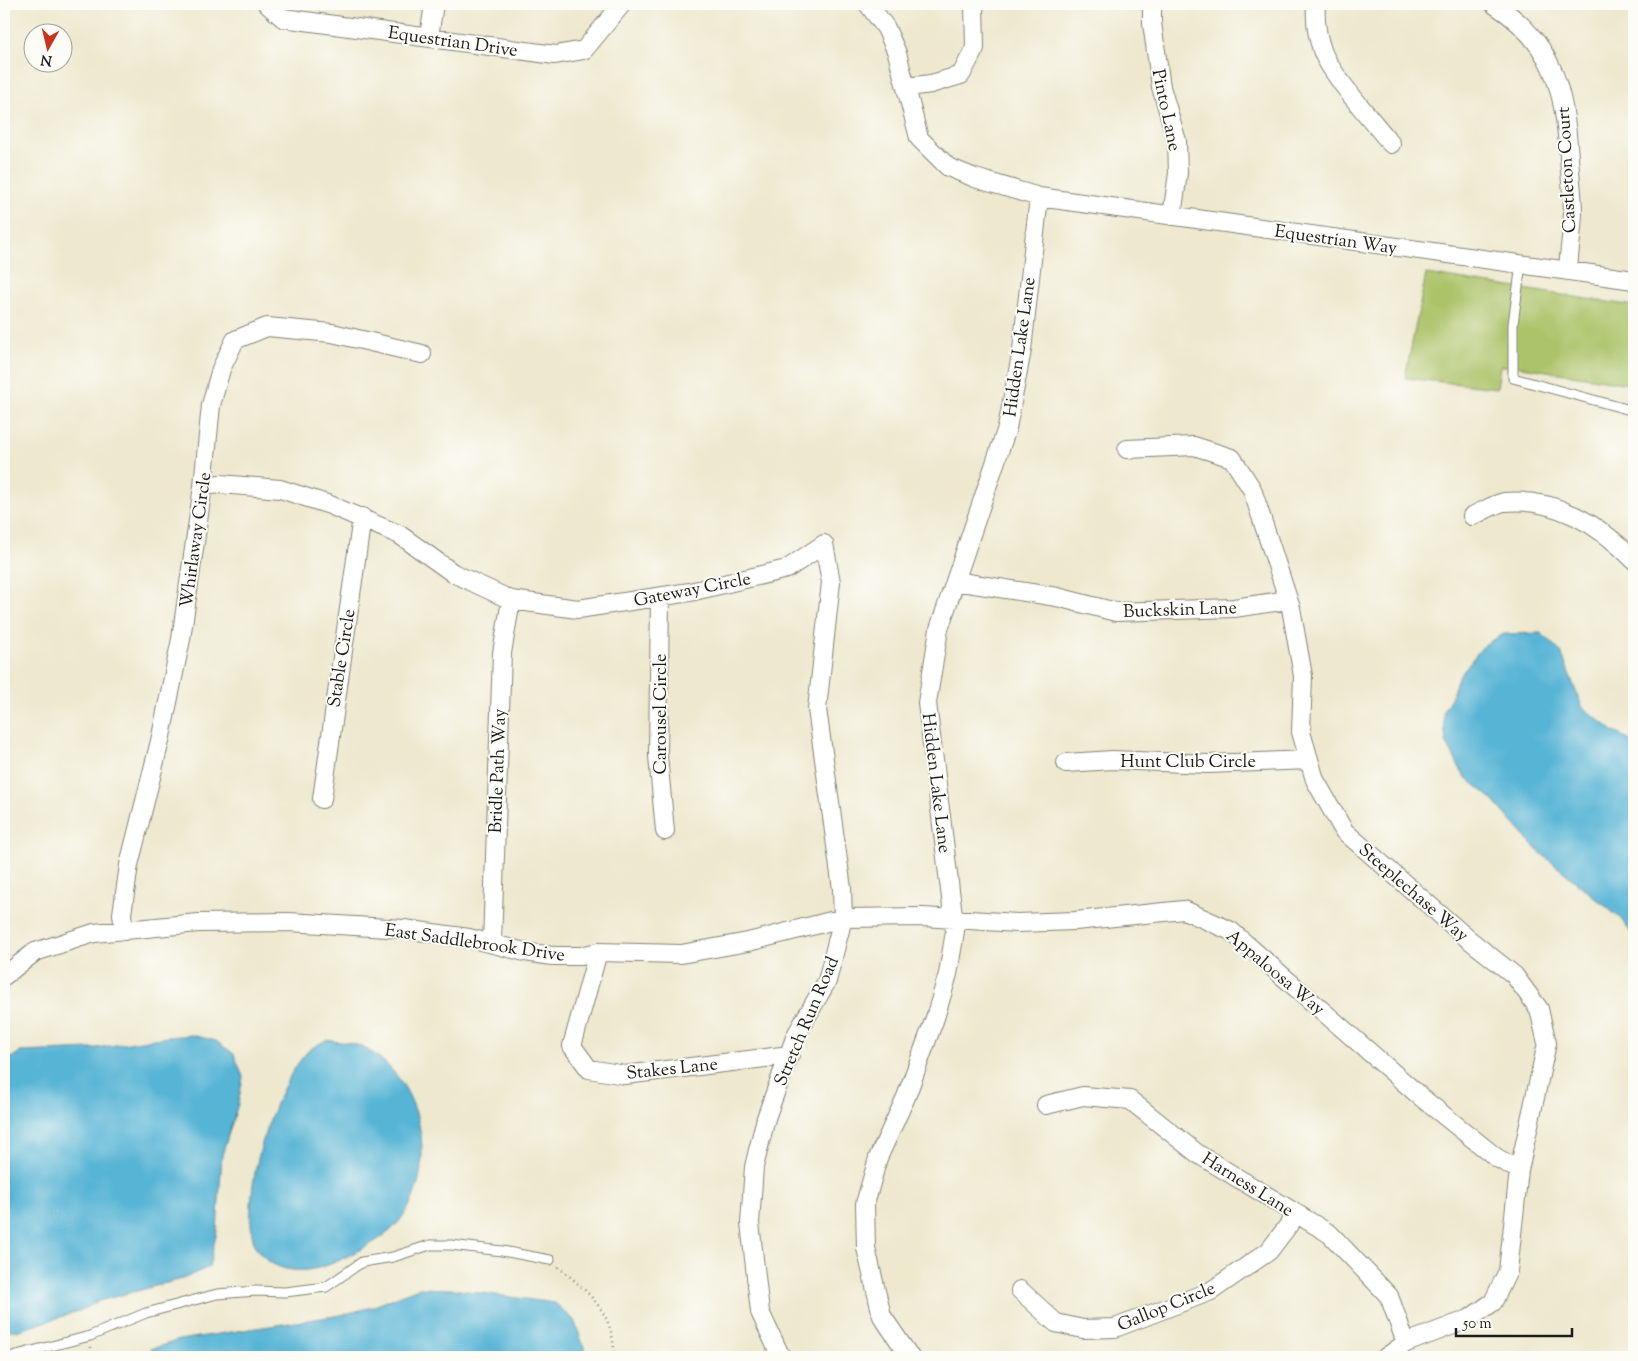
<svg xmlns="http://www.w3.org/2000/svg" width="1638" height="1361" viewBox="0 0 1638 1361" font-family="'Sorts Mill Goudy',serif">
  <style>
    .green { fill: #acc369; stroke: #647042 }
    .water { fill: #57b4d5; stroke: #3a6878 }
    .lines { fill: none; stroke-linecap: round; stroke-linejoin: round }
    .lane-casing { stroke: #848275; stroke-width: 11 }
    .street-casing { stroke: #848275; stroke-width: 20 }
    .path { stroke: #848275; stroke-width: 2.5; stroke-dasharray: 1 4; stroke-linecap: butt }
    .lane { stroke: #fff; stroke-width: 9 }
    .street { stroke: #fff; stroke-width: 18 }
    .labels { text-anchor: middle; stroke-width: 4; stroke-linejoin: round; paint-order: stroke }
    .street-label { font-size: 18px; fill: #1c1c1c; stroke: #fdfcf7 }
  </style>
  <rect width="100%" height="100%" fill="#fdfcf7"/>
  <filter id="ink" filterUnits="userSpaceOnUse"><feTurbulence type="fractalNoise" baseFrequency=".02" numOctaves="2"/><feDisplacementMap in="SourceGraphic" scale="10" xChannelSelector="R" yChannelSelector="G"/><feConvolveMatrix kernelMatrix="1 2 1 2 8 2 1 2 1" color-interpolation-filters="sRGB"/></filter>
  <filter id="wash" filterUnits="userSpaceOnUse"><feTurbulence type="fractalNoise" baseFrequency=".0096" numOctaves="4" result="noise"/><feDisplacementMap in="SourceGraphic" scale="20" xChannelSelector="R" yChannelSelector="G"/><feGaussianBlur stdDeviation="1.12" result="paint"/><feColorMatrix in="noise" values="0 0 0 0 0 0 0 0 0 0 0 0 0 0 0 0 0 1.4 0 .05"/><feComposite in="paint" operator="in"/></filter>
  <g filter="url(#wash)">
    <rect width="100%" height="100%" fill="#ede8ce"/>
    <path class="green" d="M1426 274 1634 306V385L1516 366H1500L1497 388 1405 378Z"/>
    <path class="water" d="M1541 633 1561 652 1582 707 1612 730 1634 743V937L1621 919 1537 850 1492 799 1464 776 1446 742 1443 711 1451 698 1458 677 1484 645 1504 634Z
      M192 1035 216 1041 234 1054 243 1077 238 1104 222 1155 217 1231 209 1267 182 1279 99 1301 79 1311 17 1331 4 1329V1063L20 1052 90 1049 167 1037Z
      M326 1040C337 1042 350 1042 360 1046 422 1075 441 1165 401 1219 387 1238 366 1246 346 1257 323 1269 295 1277 271 1263 266 1259 255 1250 254 1244 240 1192 272 1091 307 1052 312 1047 321 1043 326 1040Z
      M418 1288 452 1289 555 1303 574 1320 584 1347 585 1357H144L151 1349 179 1340 341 1315 372 1307Z"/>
  </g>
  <g filter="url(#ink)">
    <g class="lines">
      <defs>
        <path id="lane" d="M1521 264 1513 324V378L1634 411
          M9 1357 90 1336 146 1313 217 1294 256 1291 285 1292 326 1287 362 1262 393 1257 430 1245H451L502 1251 550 1260"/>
        <path id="street" d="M267 4 283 18 555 55 584 50 622 4
          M868 4 886 28 897 53 919 138 948 167 975 178 1039 197 1634 280
          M1152 4V23L1161 87 1177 141 1178 173 1172 216
          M1316 4C1315 19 1317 36 1322 50 1330 74 1374 122 1391 144
          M1494 4C1554 43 1564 89 1569 157 1570 176 1573 195 1573 214 1572 233 1569 252 1568 271
          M429 37 434 4
          M907 87 931 84 961 75 975 48 974 4
          M1127 449 1194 446 1232 458 1252 489 1291 608 1303 676 1301 732 1315 780 1344 831 1467 938 1514 975 1539 1009 1547 1043 1519 1170 1508 1271 1493 1302 1469 1319 1406 1343 1386 1357
          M203 486 220 484 280 489 330 505 400 535 453 573 511 600 578 609 690 592 787 569 824 544 831 582 817 709 842 889 843 918 827 981 796 1035 766 1118 754 1167 750 1223 760 1312 781 1357
          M1472 516C1482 512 1494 504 1504 502 1555 497 1600 525 1634 560
          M955 581 1057 597 1116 612 1234 608 1288 600
          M660 597 658 756 665 831
          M1066 763 1113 760 1208 764 1309 760
          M322 799 362 517
          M124 931 122 914 129 865 160 741 181 639 203 486 211 405 221 369 235 340 267 327 332 333 422 354
          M492 943 502 653 511 600
          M598 952 572 1046 589 1069 625 1075 790 1055
          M4 976 35 952 94 933 198 923 289 922 404 929 469 938 525 952 552 956H581L598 952 681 954 748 942 843 918 923 917 1017 923 1075 921 1184 910 1231 931 1422 1098 1497 1158 1519 1170
          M1046 1105 1083 1096 1130 1100 1198 1154 1330 1234 1389 1296 1406 1343
          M1020 1290 1056 1323 1083 1329 1115 1328 1211 1291 1269 1251 1297 1214
          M910 1357 882 1316 866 1248 865 1204 878 1158 906 1097 935 1018 948 974 955 931 927 703 939 629 1007 428 1022 350 1039 197"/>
      </defs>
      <use href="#lane" class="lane-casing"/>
      <use href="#street" class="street-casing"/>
      <path class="path" d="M558 1267C589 1292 615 1314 614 1357
        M91 1347V1357"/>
      <use href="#lane" class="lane"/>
      <use href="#street" class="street"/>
    </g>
  </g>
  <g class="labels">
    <g class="street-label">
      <text transform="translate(453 41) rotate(8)" y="6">Equestrian Drive</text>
      <text transform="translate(1167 110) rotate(78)" y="6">Pinto Lane</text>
      <text transform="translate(1566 170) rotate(-93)" y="6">Castleton Court</text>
      <text transform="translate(1336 239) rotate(8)" y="6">Equestrian Way</text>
      <text transform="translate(1019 347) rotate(-82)" y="6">Hidden Lake Lane</text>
      <text transform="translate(195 540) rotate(-82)" y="6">Whirlaway Circle</text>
      <text transform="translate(692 589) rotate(-11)" y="6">Gateway Circle</text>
      <text transform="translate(1180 609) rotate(-2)" y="6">Buckskin Lane</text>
      <text transform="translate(341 658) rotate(-81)" y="6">Stable Circle</text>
      <text transform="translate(660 714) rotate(-90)" y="6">Carousel Circle</text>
      <text x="1188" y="767">Hunt Club Circle</text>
      <text transform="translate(497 771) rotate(-88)" y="6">Bridle Path Way</text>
      <text transform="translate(937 783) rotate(83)" y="6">Hidden Lake Lane</text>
      <text transform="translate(1414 892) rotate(41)" y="6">Steeplechase Way</text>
      <text transform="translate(475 942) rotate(8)" y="6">East Saddlebrook Drive</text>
      <text transform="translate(1276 972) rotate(40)" y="6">Appaloosa Way</text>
      <text transform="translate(806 1021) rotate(-67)" y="6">Stretch Run Road</text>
      <text transform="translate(672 1068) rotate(-6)" y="6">Stakes Lane</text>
      <text transform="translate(1248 1184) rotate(32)" y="6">Harness Lane</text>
      <text transform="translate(1166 1306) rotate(-22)" y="6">Gallop Circle</text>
    </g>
  </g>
  <rect width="1638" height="1361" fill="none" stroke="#fdfcf7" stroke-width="20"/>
  <g transform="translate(48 48) rotate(188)"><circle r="24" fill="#fdfcf7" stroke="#a3a29f"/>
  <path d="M0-4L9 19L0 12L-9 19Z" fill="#c8321e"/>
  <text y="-8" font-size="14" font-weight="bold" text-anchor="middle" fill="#1c1c1c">N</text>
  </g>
  <path d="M1456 1328v8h116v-8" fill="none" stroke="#1c1c1c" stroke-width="2.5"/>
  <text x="1463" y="1328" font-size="15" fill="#1c1c1c" stroke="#fdfcf7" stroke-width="4" paint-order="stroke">50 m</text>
</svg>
